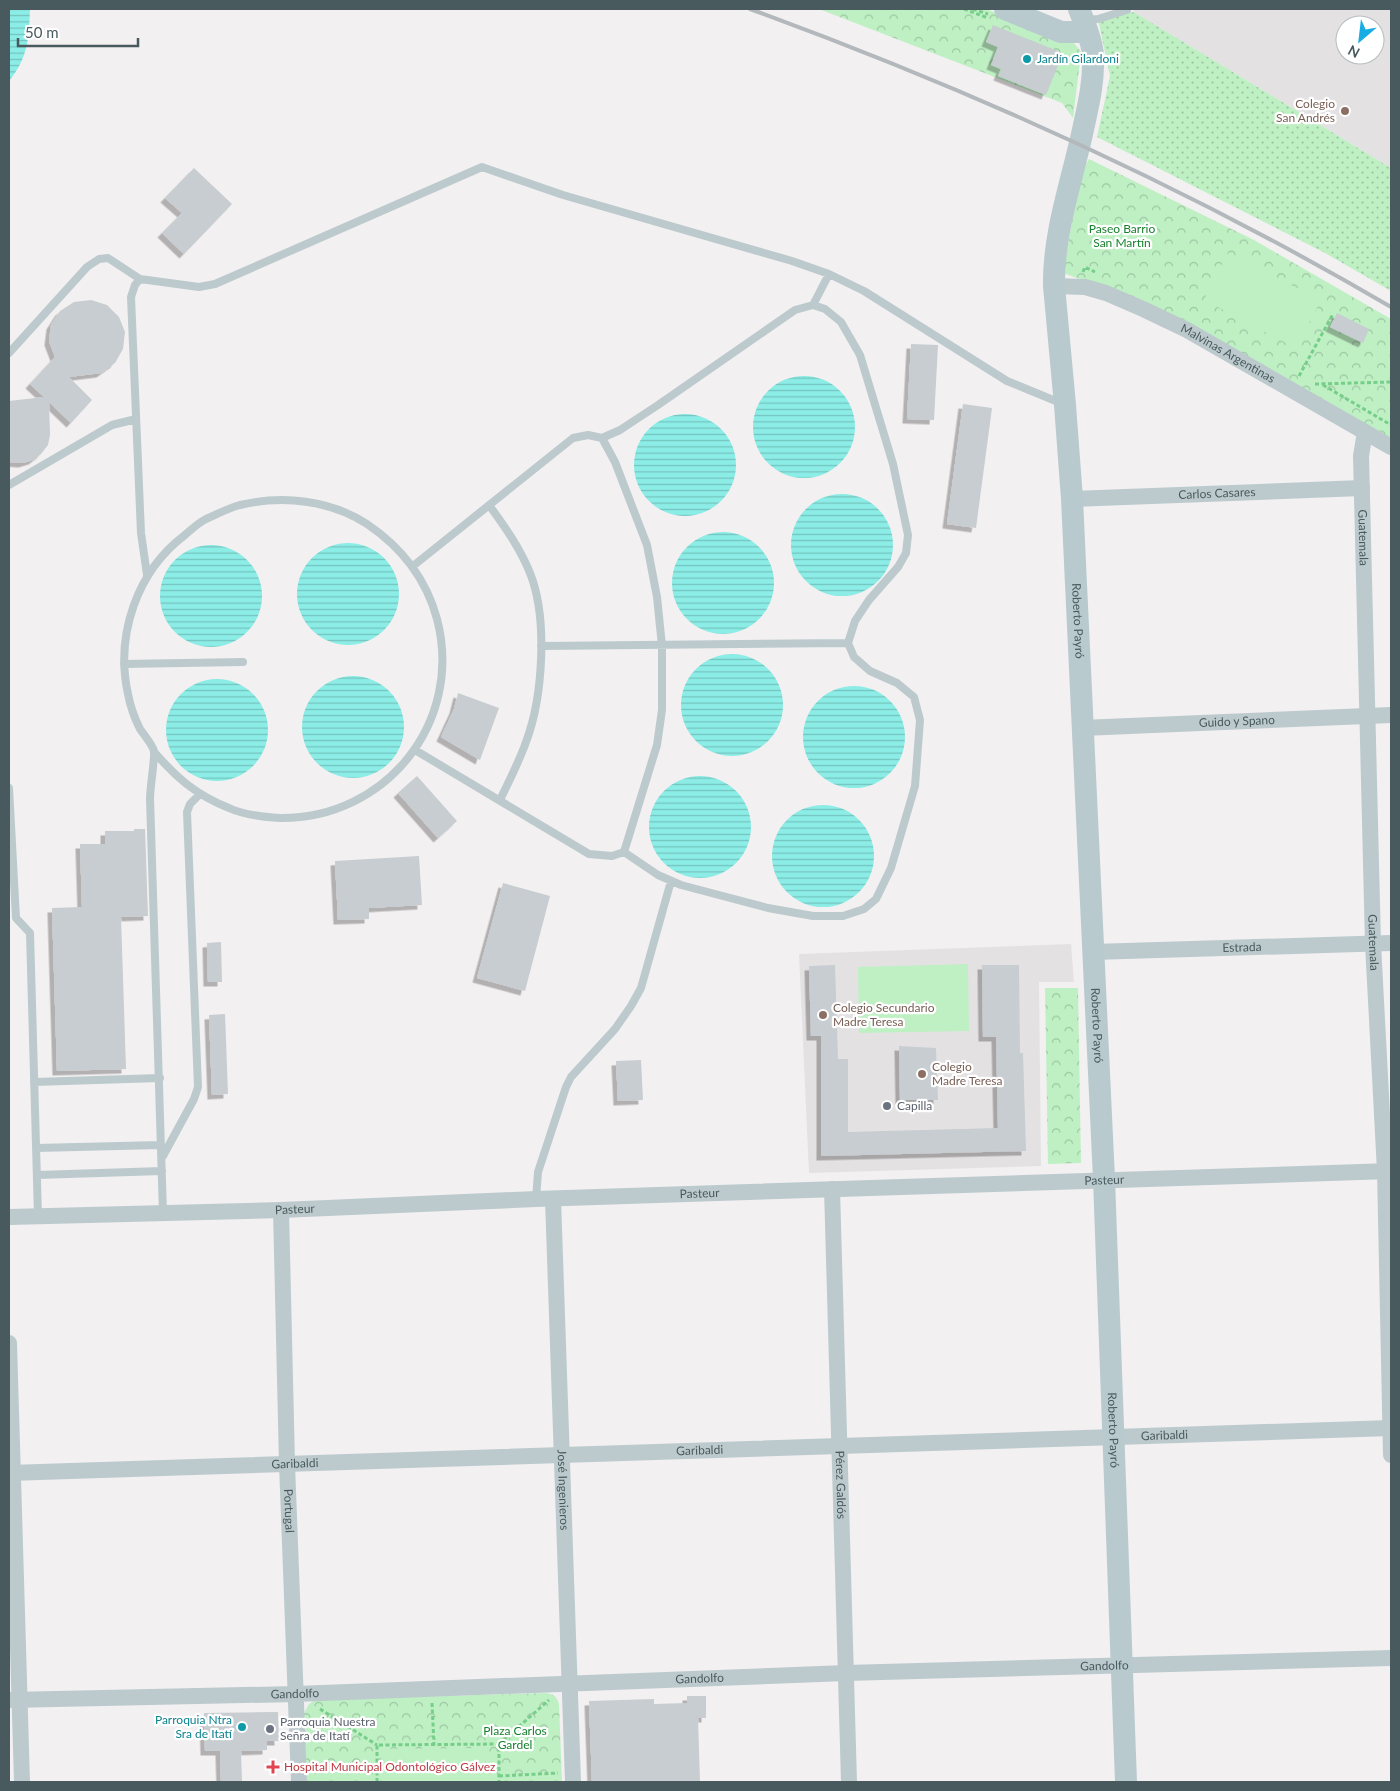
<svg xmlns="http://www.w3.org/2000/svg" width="1400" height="1791" viewBox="0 0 1400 1791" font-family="Lato,sans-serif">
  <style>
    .education { fill: #e4e1e3; fill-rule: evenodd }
    .grass { fill: url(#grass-dots) }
    .park { fill: url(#park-crowns) }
    .garden { fill: #bff0c4 }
    .water { fill: url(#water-rules) }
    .building { fill: #c7cdd0; filter: url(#shadow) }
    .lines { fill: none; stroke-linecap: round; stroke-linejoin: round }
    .path { stroke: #77ce8a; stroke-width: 3; stroke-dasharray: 4 2.5; stroke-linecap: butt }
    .lane { stroke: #bccacd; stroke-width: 8 }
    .street { stroke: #bccacd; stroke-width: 16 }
    .secondary { stroke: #b9cacf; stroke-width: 22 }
    .rail { stroke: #b2b8bb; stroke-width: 4 }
    .culture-dot { fill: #0f9aa8; stroke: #fff; stroke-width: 2 }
    .education-dot { fill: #8d6e63; stroke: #fff; stroke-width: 2 }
    .worship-dot { fill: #6b7280; stroke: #fff; stroke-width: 2 }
    .health-dot { fill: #e0444e; stroke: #fff; stroke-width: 2 }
    .labels { text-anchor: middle; stroke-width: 4.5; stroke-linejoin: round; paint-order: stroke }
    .culture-label { font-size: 12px; fill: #0d838f; stroke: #fff; text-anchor: start }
    .education-label { font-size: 12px; fill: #785e54; stroke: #fff; text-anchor: start }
    .park-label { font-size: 12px; fill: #17812e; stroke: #fff }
    .street-label { font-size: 12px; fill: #485a5e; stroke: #fff }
    .worship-label { font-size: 12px; fill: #5b616d; stroke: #fff; text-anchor: start }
    .health-label { font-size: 12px; fill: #be3a42; stroke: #fff; text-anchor: start }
  </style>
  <defs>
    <pattern id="grass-dots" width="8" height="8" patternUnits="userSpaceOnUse" patternTransform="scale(1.25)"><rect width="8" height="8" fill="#bff0c4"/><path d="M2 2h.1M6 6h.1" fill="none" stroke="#9dc5a2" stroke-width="1.8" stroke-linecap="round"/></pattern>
    <pattern id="park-crowns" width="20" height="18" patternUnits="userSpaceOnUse" patternTransform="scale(1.25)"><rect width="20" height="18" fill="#bff0c4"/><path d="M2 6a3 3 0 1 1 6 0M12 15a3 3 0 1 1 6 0" fill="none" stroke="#9dc5a2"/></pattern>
    <pattern id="water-rules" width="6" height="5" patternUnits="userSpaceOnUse" patternTransform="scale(1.25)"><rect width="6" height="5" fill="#8cede6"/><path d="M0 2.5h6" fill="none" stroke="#74c3be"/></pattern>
    <filter id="shadow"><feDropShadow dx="-4.5" dy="4.5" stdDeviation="0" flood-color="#0004"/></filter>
  </defs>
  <rect width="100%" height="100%" fill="#f3f0f1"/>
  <path class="education" d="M1133 9H1391V168L1134 12ZM1345 25H1375V55H1345Z
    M1071 944 1074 982H1039L1041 1166 809 1173 799 954Z"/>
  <path class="grass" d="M1134 12 1391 168V291L1325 253 1097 137 1110 76 1098 19Z"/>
  <path class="park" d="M819 9H986L1073 42 1083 54 1080 62 1073 118 1062 103Z
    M1089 159 1254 240 1391 319V441L1110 290 1063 273 1080 175Z
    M1045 988H1078L1081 1163 1048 1164Z
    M546 1693C554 1694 557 1697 559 1704L562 1782H305L303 1715 309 1704 315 1700Z"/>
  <path class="garden" d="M1228 253 1321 300 1296 348 1204 300Z
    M968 964 969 1031 859 1033 858 967Z
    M485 1748 486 1782H382L381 1749Z"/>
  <path class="water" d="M9 9H30C29 38 28 58 9 81Z
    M753 427a51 51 0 1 1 102 0a51 51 0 1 1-102 0Z
    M634 465a51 51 0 1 1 102 0a51 51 0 1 1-102 0Z
    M791 545a51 51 0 1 1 102 0a51 51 0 1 1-102 0Z
    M672 583a51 51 0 1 1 102 0a51 51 0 1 1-102 0Z
    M297 594a51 51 0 1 1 102 0a51 51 0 1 1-102 0Z
    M160 596a51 51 0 1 1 102 0a51 51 0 1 1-102 0Z
    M681 705a51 51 0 1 1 102 0a51 51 0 1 1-102 0Z
    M302 727a51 51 0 1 1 102 0a51 51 0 1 1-102 0Z
    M166 730a51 51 0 1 1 102 0a51 51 0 1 1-102 0Z
    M803 737a51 51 0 1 1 102 0a51 51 0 1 1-102 0Z
    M649 827a51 51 0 1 1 102 0a51 51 0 1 1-102 0Z
    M772 856a51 51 0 1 1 102 0a51 51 0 1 1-102 0Z"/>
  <path class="building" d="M993 25 1063 53 1046 95 998 76 1001 69 991 65 998 47 986 42Z
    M194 168 232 204 184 254 162 233 182 213 165 198Z
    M91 300 107 305 119 317 125 332 123 349 115 363 101 373 69 377 92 400 71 423 49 402 50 435 48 445 41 454 33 460 23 463 9 462V401L44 397 30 384 55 357 49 341 51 325 60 311 74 302Z
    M1337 313 1369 329 1363 343 1330 327Z
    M911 344 938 345 934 420 907 419Z
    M963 404 992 408 976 528 947 524Z
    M458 693 499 708 480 760 441 737 454 709Z
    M417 776 457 821 438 838 398 793Z
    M134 829H145L148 916 121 917 126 1069 57 1071 52 908 82 907 80 844H105V831H134Z
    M419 856 422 905 369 908V919L338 920 335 861Z
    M503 883 550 896 525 991 477 978Z
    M221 942 222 982H208L207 943Z
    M835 965 838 1059H848V1132L998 1128 996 1037H983L982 965H1019L1020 1053H1023L1026 1151 821 1156V1036H811L809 966Z
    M225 1014 228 1094 212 1095 209 1015Z
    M899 1046 936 1048 938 1100H900Z
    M641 1060 643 1100 618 1101 616 1061Z
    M687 1696H706V1718H698L700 1782H592L589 1701 654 1699V1704L687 1703Z
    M278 1712 279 1741H267V1750L241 1751 242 1782H221L220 1751H205L204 1713Z"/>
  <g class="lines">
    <path class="path" d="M964 9 988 18
      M973 9 988 14
      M1083 272 1085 267 1095 272
      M1299 376 1333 314
      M1315 384 1391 382
      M1323 385 1391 425
      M432 1703 434 1745
      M320 1709 377 1745
      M499 1744 549 1700
      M499 1776 558 1773
      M377 1782V1745L499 1744V1782"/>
    <path class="lane" d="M1085 20 1098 19 1127 10
      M813 305 829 274
      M9 353 87 267 99 259 108 258 140 279
      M602 438 620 430 658 405 795 310 813 305 825 309 841 322 860 355 893 464 908 535 906 553 898 567 869 600 855 621 848 643 854 657 870 671 897 683 914 697 920 720 915 786 891 868 876 899 864 909 843 916H813L768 908 681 885 658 875 624 852
      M9 485 112 425 136 419
      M489 505C505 527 520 548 530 573 548 618 543 697 526 742 519 762 509 781 500 800
      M413 566 573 438 588 435 602 438 615 462 647 545 657 597 662 646V710L657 745 624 852 612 856 589 854 415 750
      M147 575 141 533 131 297 135 285 140 279 199 287 215 284 482 167 563 195 792 261 829 274 864 291 1007 381 1063 404
      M541 646 848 643
      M124 664 243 662
      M154 752C177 778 196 795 229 808 244 815 263 817 280 818 386 819 464 722 437 619 426 578 401 547 367 524 330 500 283 495 240 505 229 508 217 514 206 519 198 523 192 529 185 535 137 571 115 635 128 694 130 705 135 719 140 729 144 735 152 744 154 751 155 757 150 789 150 798L163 1213
      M9 788 16 918 30 933 38 1216
      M34 1082 160 1078
      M36 1148 161 1145
      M163 1156 194 1099 198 1087 187 812 190 804 200 794
      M37 1175 162 1171
      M536 1199 538 1172 566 1087 571 1077 615 1029 631 1006 641 988 671 881"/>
    <g class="street">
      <path id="s1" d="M1054 286 1085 287 1106 293 1143 309 1187 330 1391 447"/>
      <path id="s2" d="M1365 432 1361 456 1373 944 1385 1171 1391 1455"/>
      <path id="s3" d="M1072 499 1362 488"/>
      <path id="s4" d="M1082 728 1391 715"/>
      <path id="s5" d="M1093 952 1391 943"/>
      <path id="s6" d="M832 1189 849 1782"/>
      <path id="s7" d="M553 1199 573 1782"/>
      <path id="s8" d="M281 1210 287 1464 299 1782"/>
      <path id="s9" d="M9 1217 281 1210 536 1199 1391 1171"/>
      <path d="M9 1343 22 1782"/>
      <path id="s10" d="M9 1473 1391 1428"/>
      <path id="s11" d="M9 1700 296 1694 846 1673 1391 1658"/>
    </g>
    <g class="secondary">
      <path d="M1005 9 1061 32H1087"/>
      <path id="s12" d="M1079 9C1084 22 1093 43 1093 57 1094 80 1089 102 1084 125 1073 178 1053 232 1054 286L1065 405 1072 499 1104 1179 1126 1782"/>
    </g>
    <path class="rail" d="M750 9C972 90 1188 188 1391 307"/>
  </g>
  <g class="culture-dot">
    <circle cx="1027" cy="59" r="5"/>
    <circle cx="242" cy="1727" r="5"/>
  </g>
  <g class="education-dot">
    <circle cx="1345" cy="111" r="5"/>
    <circle cx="823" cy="1015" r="5"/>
    <circle cx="922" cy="1074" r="5"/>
  </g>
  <g class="worship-dot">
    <circle cx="887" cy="1106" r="5"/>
    <circle cx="270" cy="1729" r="5"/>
  </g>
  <path class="health-dot" d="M270.5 1759.5h5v5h5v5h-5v5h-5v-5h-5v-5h5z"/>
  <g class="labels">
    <g class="culture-label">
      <text x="1037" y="63">Jardín Gilardoni</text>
      <text x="232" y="1724" text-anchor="end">Parroquia Ntra<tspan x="232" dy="14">Sra de Itatí</tspan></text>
    </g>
    <g class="education-label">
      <text x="1335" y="108" text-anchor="end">Colegio<tspan x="1335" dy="14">San Andrés</tspan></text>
      <text x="833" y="1012">Colegio Secundario<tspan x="833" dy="14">Madre Teresa</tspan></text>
      <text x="932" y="1071">Colegio<tspan x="932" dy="14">Madre Teresa</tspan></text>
    </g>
    <g class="park-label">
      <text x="1122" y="233">Paseo Barrio<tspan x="1122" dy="14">San Martín</tspan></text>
      <text x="515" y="1735">Plaza Carlos<tspan x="515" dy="14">Gardel</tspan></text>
    </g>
    <g class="street-label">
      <text dy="4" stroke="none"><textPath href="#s1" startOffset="189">Malvinas Argentinas</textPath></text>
      <text dy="4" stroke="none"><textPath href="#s3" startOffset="145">Carlos Casares</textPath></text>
      <text dy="4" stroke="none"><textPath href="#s2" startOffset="106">Guatemala</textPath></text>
      <text dy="4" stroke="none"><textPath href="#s12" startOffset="619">Roberto Payró</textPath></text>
      <text dy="4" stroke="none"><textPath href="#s4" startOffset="155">Guido y Spano</textPath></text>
      <text dy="4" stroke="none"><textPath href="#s2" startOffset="511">Guatemala</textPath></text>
      <text dy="4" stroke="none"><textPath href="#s5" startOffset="149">Estrada</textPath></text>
      <text dy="4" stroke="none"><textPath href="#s12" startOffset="1024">Roberto Payró</textPath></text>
      <text dy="4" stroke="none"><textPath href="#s9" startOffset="1096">Pasteur</textPath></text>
      <text dy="4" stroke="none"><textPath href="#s9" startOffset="691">Pasteur</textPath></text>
      <text dy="4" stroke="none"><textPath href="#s9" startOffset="286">Pasteur</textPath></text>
      <text dy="4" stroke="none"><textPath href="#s12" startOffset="1429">Roberto Payró</textPath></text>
      <text dy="4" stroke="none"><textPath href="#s10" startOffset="1156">Garibaldi</textPath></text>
      <text dy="4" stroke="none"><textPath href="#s10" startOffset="691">Garibaldi</textPath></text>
      <text dy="4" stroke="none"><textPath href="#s10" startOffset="286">Garibaldi</textPath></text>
      <text dy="4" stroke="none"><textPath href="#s6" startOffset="296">Pérez Galdós</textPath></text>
      <text dy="4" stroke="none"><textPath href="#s7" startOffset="291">José Ingenieros</textPath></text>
      <text dy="4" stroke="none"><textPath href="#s8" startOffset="301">Portugal</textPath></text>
      <text dy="4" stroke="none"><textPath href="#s11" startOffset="1096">Gandolfo</textPath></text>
      <text dy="4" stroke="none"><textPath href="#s11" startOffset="691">Gandolfo</textPath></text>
      <text dy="4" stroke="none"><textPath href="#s11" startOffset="286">Gandolfo</textPath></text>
    </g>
    <g class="worship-label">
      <text x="897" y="1110">Capilla</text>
      <text x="280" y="1726">Parroquia Nuestra<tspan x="280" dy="14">Señra de Itatí</tspan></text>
    </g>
    <g class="health-label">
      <text x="284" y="1771">Hospital Municipal Odontológico Gálvez</text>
    </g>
  </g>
  <rect width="1400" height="1791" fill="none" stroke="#485a5e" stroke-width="20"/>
  <g transform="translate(1360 40) rotate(208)"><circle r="24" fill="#ffffff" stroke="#b6bdbf"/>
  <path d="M0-4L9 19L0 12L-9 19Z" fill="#18ace5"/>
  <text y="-8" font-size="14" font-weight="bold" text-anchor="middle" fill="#485a5e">N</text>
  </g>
  <path d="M18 38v8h120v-8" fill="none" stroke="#485a5e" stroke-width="2.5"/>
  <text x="25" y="38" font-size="15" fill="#485a5e" stroke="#ffffff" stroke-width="4" paint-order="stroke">50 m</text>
</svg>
